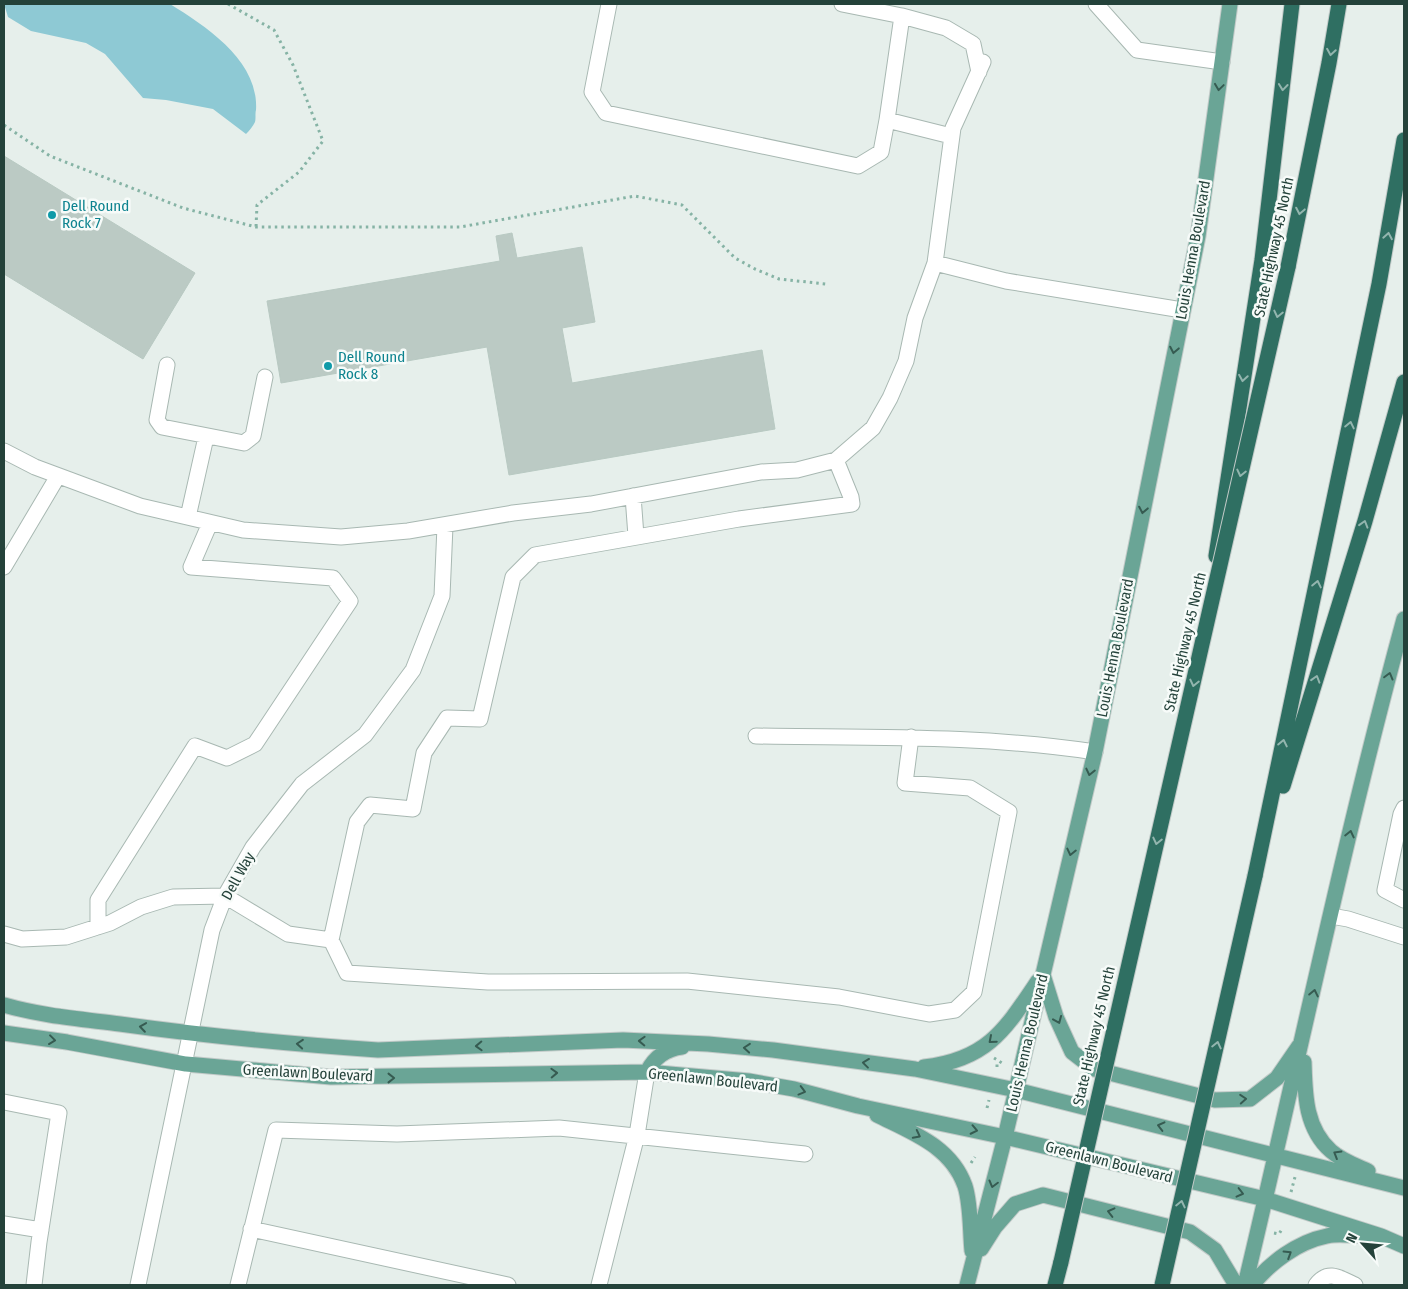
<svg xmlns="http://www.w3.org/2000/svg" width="1408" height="1289" viewBox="0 0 1408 1289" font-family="'Fira Sans Condensed',sans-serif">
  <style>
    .water { fill: #8ec9d4 }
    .building { fill: #bbcac4; stroke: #b8c9c2 }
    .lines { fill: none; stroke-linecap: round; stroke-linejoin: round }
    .minor-casing { stroke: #a8b8b2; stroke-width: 17 }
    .major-casing { stroke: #c2cac8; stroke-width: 17 }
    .highway-casing { stroke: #c2cac8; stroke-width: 17 }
    .path { stroke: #86b3a5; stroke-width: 3; stroke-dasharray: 2.5 4; stroke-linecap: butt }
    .minor { stroke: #fff; stroke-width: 15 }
    .major { stroke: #6aa596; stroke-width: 15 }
    .highway { stroke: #2f6f62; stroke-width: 15 }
    .highway-bridge-casing { stroke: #c2cac8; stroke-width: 17; stroke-linecap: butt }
    .highway-bridge { stroke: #2f6f62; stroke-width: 15 }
    .oneway { stroke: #93b5ae }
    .oneway2 { stroke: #365b51 }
    .culture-dot { fill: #0f9aa8; stroke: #f7fbf9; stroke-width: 2 }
    .labels { text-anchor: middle; stroke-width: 5; stroke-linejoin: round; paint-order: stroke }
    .culture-label { font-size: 15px; fill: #0d838f; stroke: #f7fbf9; text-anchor: start }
    .street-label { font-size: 15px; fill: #24423a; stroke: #f7fbf9 }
  </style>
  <rect width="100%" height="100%" fill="#e6efeb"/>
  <path class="water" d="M4 4H170C207 27 259 61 256 110 255 113 256 119 255 122 253 126 249 131 246 134L213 109 166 100 143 98 105 54 86 43 31 31 8 17Z"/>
  <path class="building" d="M4 156 195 273 143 359 4 274Z
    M512 233 517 258 582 247 595 322 562 328 572 383 762 350 775 429 509 475 487 347 281 383 267 301 500 261 496 236Z"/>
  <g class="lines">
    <defs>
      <path id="minor" d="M609 4 592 92 606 113 858 166 881 152 887 120 951 136
        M842 4 902 16 946 28 973 44 979 72
        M1096 4 1137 50 1222 62
        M887 120 902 16
        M935 263 1006 281 1182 310
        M167 365 157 420 162 427 244 443 253 436 265 377
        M4 451 35 467 140 506 243 530 341 537 408 531 513 513 591 504 761 472 797 470 836 460 873 428 890 398 906 361 915 318 935 263 953 128 983 62
        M633 496 636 536
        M188 517 206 437
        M4 567 58 476
        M756 736C869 738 983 735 1095 752
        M1404 808 1401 814 1385 890 1404 900
        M1331 916 1348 919 1404 937
        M98 927V900L195 746 227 758 255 744 350 601 333 578 191 567 210 523
        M4 934 22 939 66 937 110 923 141 907 173 897 225 896 288 934 331 940 357 822 370 805 413 809 424 753 447 718 480 719 513 577 535 555 739 519 852 504 851 497 836 460
        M331 940 347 973 488 982 687 981 839 997 929 1014 955 1010 974 992 1009 812 970 788 905 783 911 737
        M4 1102 59 1113 39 1242 34 1285
        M4 1224 41 1230
        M251 1229 508 1285
        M138 1285 212 930 225 896 253 847 302 784 365 735 413 670 442 596 445 526
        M238 1285 276 1130 397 1134 559 1128 805 1154
        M599 1285 637 1135 647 1072
        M1316 1285C1328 1269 1340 1278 1355 1285"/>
      <path id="major" d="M1043 975 1056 1017 1072 1052 1094 1069 1215 1100 1250 1099 1277 1078 1299 1046
        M4 1005C42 1016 81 1019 120 1024 206 1036 292 1044 378 1050L623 1040 708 1044 773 1050 915 1069 1016 1090 1404 1188
        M4 1033 67 1042 186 1064 331 1077 647 1072 749 1081 794 1089 858 1106 1005 1137 1265 1199 1381 1236 1404 1246
        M1304 1062C1305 1094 1305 1128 1331 1151 1341 1160 1357 1166 1368 1171
        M924 1067C987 1060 1005 1030 1038 981
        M647 1072C654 1058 665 1049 682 1047
        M877 1115C911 1132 951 1146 965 1186 971 1205 970 1231 972 1251
        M981 1249 995 1227 1015 1204 1043 1195 1190 1232 1215 1250 1236 1285
        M967 1285 1005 1137 1095 752 1198 236 1230 4
        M1245 1285C1298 1063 1344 839 1404 619
        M1252 1285C1270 1263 1297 1242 1327 1236 1339 1233 1354 1236 1366 1236"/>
      <path id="highway" d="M1288 267 1329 63 1339 4
        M1216 556 1262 260 1292 4
        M1283 786 1365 521 1404 382
        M1255 876 1379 284 1404 140
        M1055 1285 1061 1262"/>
    </defs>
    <use href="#minor" class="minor-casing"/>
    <use href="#major" class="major-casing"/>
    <use href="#highway" class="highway-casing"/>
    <path class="path" d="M228 4 274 30 293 65 323 141 299 172 257 205 256 227
      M4 125 50 156 183 208 256 227H460L635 196 682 205 735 258 755 269 779 279 826 284
      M994 1058 1002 1063
      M997 1067V1062
      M987 1108 989 1100
      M971 1163 975 1157
      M1291 1192 1295 1177
      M1274 1233 1279 1234 1282 1229"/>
    <use href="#minor" class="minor"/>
    <use href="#major" class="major"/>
    <use href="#highway" class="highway"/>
    <defs>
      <path id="highway-bridge" d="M1061 1262 1288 267
        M1162 1285 1255 876"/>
    </defs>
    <use href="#highway-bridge" class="highway-bridge-casing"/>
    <use href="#highway-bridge" class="highway-bridge"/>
  </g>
  <defs><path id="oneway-chevron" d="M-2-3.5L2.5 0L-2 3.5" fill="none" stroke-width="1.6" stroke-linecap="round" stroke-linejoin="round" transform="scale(1.25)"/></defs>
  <g class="oneway">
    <use href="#oneway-chevron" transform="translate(1331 52) rotate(99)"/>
    <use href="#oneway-chevron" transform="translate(1283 87) rotate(96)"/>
    <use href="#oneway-chevron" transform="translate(1300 211) rotate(101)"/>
    <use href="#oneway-chevron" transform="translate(1388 236) rotate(-80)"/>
    <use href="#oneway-chevron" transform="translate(1278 314) rotate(103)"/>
    <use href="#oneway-chevron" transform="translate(1243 378) rotate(99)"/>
    <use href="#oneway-chevron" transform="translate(1350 425) rotate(-78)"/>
    <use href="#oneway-chevron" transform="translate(1241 473) rotate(103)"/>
    <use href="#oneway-chevron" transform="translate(1364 524) rotate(-73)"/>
    <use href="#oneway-chevron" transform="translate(1317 584) rotate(-78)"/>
    <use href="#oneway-chevron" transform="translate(1316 679) rotate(-73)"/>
    <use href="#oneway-chevron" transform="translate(1194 683) rotate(103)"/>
    <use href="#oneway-chevron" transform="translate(1283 743) rotate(-78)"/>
    <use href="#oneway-chevron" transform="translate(1157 841) rotate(103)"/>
    <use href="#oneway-chevron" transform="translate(1217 1045) rotate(-77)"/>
    <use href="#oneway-chevron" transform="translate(1181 1204) rotate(-77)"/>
  </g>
  <g class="oneway2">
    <use href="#oneway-chevron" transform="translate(1219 87) rotate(98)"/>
    <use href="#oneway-chevron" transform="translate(1174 350) rotate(101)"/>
    <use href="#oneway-chevron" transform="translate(1143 510) rotate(101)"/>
    <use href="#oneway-chevron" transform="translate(1389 676) rotate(-75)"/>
    <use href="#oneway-chevron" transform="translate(1090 772) rotate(103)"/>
    <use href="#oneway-chevron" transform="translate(1350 834) rotate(-77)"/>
    <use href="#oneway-chevron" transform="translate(1071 852) rotate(103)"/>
    <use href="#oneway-chevron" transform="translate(1314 993) rotate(-78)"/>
    <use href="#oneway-chevron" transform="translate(1058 1020) rotate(67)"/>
    <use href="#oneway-chevron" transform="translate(143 1027) rotate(-172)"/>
    <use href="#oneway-chevron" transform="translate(52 1040) rotate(7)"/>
    <use href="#oneway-chevron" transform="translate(992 1040) rotate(139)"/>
    <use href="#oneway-chevron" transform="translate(642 1041) rotate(-178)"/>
    <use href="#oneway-chevron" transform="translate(300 1044) rotate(-175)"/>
    <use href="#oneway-chevron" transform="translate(479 1046) rotate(178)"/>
    <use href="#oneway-chevron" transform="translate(747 1048) rotate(-175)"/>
    <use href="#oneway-chevron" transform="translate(866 1063) rotate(-173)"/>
    <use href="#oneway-chevron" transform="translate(554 1073) rotate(-2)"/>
    <use href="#oneway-chevron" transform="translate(391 1078)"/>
    <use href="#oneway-chevron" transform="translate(802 1091) rotate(15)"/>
    <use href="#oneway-chevron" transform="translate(1243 1099) rotate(-4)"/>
    <use href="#oneway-chevron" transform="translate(1161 1126) rotate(-166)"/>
    <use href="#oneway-chevron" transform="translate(974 1130) rotate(12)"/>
    <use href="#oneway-chevron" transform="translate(917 1135) rotate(27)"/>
    <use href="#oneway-chevron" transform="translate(1337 1154) rotate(-149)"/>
    <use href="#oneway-chevron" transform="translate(993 1184) rotate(105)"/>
    <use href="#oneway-chevron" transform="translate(1240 1193) rotate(14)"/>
    <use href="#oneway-chevron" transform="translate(1111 1212) rotate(-166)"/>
    <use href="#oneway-chevron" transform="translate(1288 1254) rotate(-32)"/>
  </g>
  <g class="culture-dot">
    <circle cx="52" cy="215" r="5"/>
    <circle cx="328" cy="366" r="5"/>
  </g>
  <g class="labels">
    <g class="culture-label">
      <text x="62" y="211">Dell Round<tspan x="62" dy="17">Rock 7</tspan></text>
      <text x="338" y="362">Dell Round<tspan x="338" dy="17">Rock 8</tspan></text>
    </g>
    <g class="street-label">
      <text transform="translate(1274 247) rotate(-78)" y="5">State Highway 45 North</text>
      <text transform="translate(1193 250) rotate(-80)" y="5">Louis Henna Boulevard</text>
      <text transform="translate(1185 642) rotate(-77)" y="5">State Highway 45 North</text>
      <text transform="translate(1115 648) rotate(-79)" y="5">Louis Henna Boulevard</text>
      <text transform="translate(238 876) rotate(-61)" y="5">Dell Way</text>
      <text transform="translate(1094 1036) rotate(-77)" y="5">State Highway 45 North</text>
      <text transform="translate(1027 1043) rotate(-77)" y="5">Louis Henna Boulevard</text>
      <text transform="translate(308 1073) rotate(3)" y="5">Greenlawn Boulevard</text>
      <text transform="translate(713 1080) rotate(6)" y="5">Greenlawn Boulevard</text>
      <text transform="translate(1109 1162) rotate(14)" y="5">Greenlawn Boulevard</text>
    </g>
  </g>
  <rect width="1408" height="1289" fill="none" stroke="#24423a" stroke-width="10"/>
  <g transform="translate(1363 1244) rotate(297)" stroke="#f7fbf9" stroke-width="4" paint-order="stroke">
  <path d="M0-4L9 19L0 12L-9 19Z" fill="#24423a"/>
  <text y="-8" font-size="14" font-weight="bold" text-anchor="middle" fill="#24423a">N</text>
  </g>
</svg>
